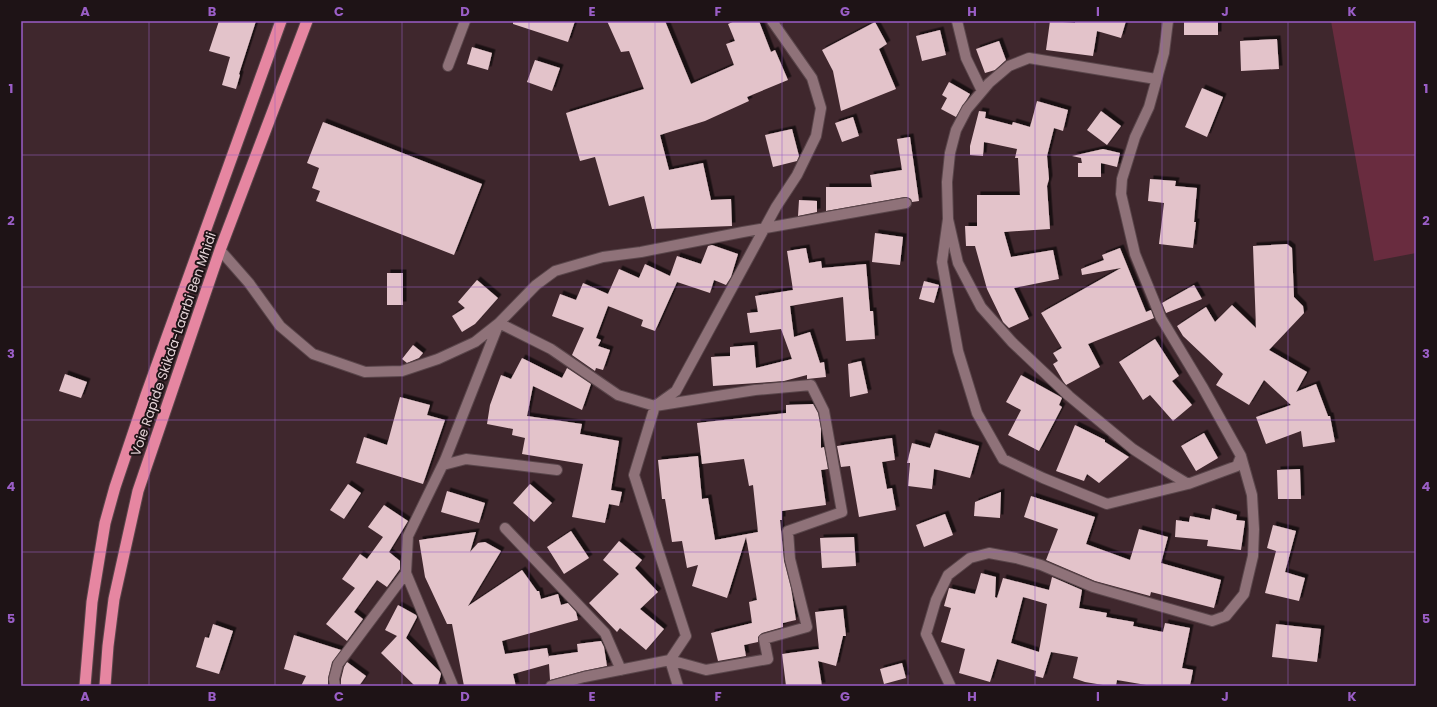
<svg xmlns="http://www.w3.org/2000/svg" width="1437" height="707" viewBox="0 0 1437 707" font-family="Poppins,sans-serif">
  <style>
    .green { fill: #692c3f }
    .building { fill: #e3c3ca; fill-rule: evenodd; filter: url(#shadow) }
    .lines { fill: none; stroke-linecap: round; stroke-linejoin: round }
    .service-casing { stroke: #5a464b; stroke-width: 12 }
    .minor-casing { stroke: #5a464b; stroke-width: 12 }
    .trunk-casing { stroke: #5a464b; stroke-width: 13 }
    .service { stroke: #8f7279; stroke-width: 10 }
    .minor { stroke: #8f7279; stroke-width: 10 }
    .trunk { stroke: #e686a1; stroke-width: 11 }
    .grid { fill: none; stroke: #9a5ec6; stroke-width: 1; stroke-opacity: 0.55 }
    .labels { text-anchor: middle; stroke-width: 4; stroke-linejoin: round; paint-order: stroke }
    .street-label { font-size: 13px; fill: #e4d3d7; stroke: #1e1316 }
    .neatline { fill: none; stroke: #9a5ec6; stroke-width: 1.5 }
    .grid-label { font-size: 13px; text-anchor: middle; font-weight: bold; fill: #9a5ec6 }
  </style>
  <defs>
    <filter id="shadow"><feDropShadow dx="3.5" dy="-3.5" stdDeviation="0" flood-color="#0009"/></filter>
  </defs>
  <rect width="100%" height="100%" fill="#3f272d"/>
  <path class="green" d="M1331 21H1416V253L1374 261Z"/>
  <path class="building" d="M219 21H256L239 74 240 75 236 89 222 85 230 57 209 51Z
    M513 21H575L568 42 513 24Z
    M607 21H665L691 84 734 65 726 44 735 41 728 24 735 21H759L771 52 775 50 788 80 747 97 749 101 705 121 660 135 669 170 703 163 711 200 731 199 732 226 652 229 644 196 609 206 595 157 580 161 566 113 644 89 629 51 621 52Z
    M1050 21 1075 23V21H1126L1121 38 1097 31 1093 56 1046 50Z
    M1184 21H1218V35H1184Z
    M875 22 887 44 879 49 896 89 841 111 833 71 822 50Z
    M940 30 946 55 922 61 916 36Z
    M1277 39 1279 69 1241 71 1240 41Z
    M999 41 1006 60 995 70 985 73 976 49Z
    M472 47 492 53 488 70 467 64Z
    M535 60 560 68 552 91 527 82Z
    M949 82 970 94 956 117 941 109 947 98 942 95Z
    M1202 88 1223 97 1207 137 1185 127Z
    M1037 101 1068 110 1063 131 1054 128 1047 156 1049 179 1047 186 1050 229 1004 232 1011 257 1053 250 1059 279 1014 288 1029 319 1009 328 1003 322 987 289 975 246H966L965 226H977V195H1020L1018 158H1015L1017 149 984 142 983 156 970 155V146L979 111 986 112 985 118 1012 125 1013 122 1030 127Z
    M1101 111 1121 126 1107 145 1087 130Z
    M853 117 859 136 842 142 835 123Z
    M323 122 482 184 454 255 316 201 320 191 312 188 319 168 307 163Z
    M792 129 799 156 797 161 773 167 765 135Z
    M910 137 919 201 912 202 911 199 905 197 826 211V187H872L870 175 902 170 897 139Z
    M1103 149 1120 153 1117 167 1101 163V177H1078V163H1082L1081 158 1072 156Z
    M1150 179 1176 181 1175 186 1197 188 1194 222H1196L1193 248 1159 244 1164 203 1148 201Z
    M799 200 817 201V212L798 216Z
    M875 233 903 237 900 265 872 262Z
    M1287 244 1292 248 1294 297 1303 306 1304 313 1269 350 1307 372 1296 392 1316 384 1328 416H1330L1335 442 1303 447 1301 431 1266 444 1256 417 1291 405 1264 380 1249 405 1216 385 1223 374 1183 336 1177 326 1206 307 1215 322 1232 305 1256 328 1253 246Z
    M712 245 738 254 731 277 726 285 714 280 710 293 677 282 655 331 641 326 643 320 608 306 596 338 601 340 598 346 610 350 603 370 596 368 595 371 572 355 584 328 552 316 560 294 576 300 583 283 608 294 619 269 639 278 645 264 670 276 677 256 701 264 708 246Z
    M806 248 809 263 821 261 822 268 866 264 870 311H873L875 339 846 341 843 297 790 306 794 337 810 332 820 363 824 362 826 377 807 379V375L784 381 713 386 711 357 730 356V347L754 345 756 368 792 359 781 329 750 333 747 313 758 312 755 296 793 290 787 251Z
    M1120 248 1146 312 1151 310 1154 318 1088 344 1100 367 1066 385 1063 381 1053 364 1058 361 1053 353 1062 348 1041 313 1121 268 1082 275 1081 269 1104 260 1102 255Z
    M387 273H403V305H387Z
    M477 280 498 298 475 324 462 332 452 316 465 308 458 302Z
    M924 281 939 285 934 303 919 299Z
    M1194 285 1202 299 1166 313 1162 303Z
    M1155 339 1179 376 1172 381 1192 405 1173 421 1150 395 1143 400 1119 362Z
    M413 345 423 353 419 358 407 363 402 359Z
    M522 358 562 378 567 368 591 384 582 410 533 386 527 416 582 424 580 434 619 441 611 490 622 492 619 506 609 504 605 523 572 517 583 464 522 454 525 438 512 435 513 429 487 424 490 405 501 375 511 379Z
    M861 361 868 393 850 397 848 364Z
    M65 374 87 382 81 398 59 391Z
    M1021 375 1059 396 1062 398 1059 405 1062 407 1039 451 1008 435 1021 410 1006 402Z
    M400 397 430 405 427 415 445 420 423 484 356 463 364 437 387 445Z
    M813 404 818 413 821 429V448L824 447 828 469 821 470 826 505 782 511V520H780L784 561 791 588 796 620 783 623V627L762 633 758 637V642L744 645 746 656 718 661 711 633 752 623 749 602 757 600 746 537 727 598 692 586 698 565 687 568 682 541 672 542 665 499H662L658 460 698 456 702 499 708 498 715 540 758 532 753 485 749 486 744 459 702 464 697 423 786 413V405Z
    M1075 425 1105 440V442L1129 457 1099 483 1087 474 1084 481 1056 471Z
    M935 433 979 446 970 478 934 469 932 489 908 486 910 463H907L912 443 930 448Z
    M1204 433 1218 458 1196 471 1181 446Z
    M892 438 895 460 882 462 887 489 892 488 896 510 859 517 850 466 841 467 837 446Z
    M1300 469 1301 499H1278L1277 470Z
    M348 484 361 493 344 519 330 510Z
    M530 484 552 503 534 522 513 503Z
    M447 491 485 503 479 523 441 512Z
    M1001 492 1000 518 974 516 975 502Z
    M1031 496 1095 517 1086 544 1130 560 1139 529 1168 537 1161 563 1221 580 1214 608 1151 592 1150 596 1095 581 1046 560 1058 529 1024 517Z
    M384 505 408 521 389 552 400 561V569L387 587 377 580 354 612 363 619 347 641 326 624 355 588 342 579 360 554 367 559 383 537 368 527Z
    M1212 508 1237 515 1236 520 1245 521 1241 550 1207 546 1208 540 1175 537 1176 520 1189 522 1190 516 1210 520Z
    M945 514 953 535 924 547 916 525Z
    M1273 525 1296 531 1285 572 1305 578 1299 601 1265 593 1276 551 1267 548Z
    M571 531 589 558 564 574 547 547Z
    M476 532 470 552 478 543 485 542 501 551 468 606 522 570 537 591H539L541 599 558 594 561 605 568 603 576 612 578 620 502 641 505 654 547 648 549 658V656L578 652 577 644 601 641 604 647 607 666 583 671 550 680 549 664 513 674 516 686H464L452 624H447L425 577 419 540Z
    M854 537 856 566 822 568 820 538Z
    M619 541 642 560 635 568 658 592 640 609 664 629 646 650 620 628 617 632 589 603 619 574 603 560Z
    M981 573 996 577 995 597 997 598 1003 578 1049 590 1052 577 1082 590 1079 608 1107 613 1106 617 1134 622 1133 626 1163 632 1165 623 1190 628 1182 668 1193 670 1190 686H1152L1117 680 1116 686H1109L1085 682 1073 678 1078 657 1051 652 1043 678 1035 676 1036 671 997 659 990 682 959 673 965 649 941 642 951 608 944 606 949 588 975 594ZM1023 597 1047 604 1039 652 1011 643Z
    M398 605 416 615 417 617 406 638 440 672 441 674 438 686H415L381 653 397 636 385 630Z
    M843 609 846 636H843L836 666 818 661 822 686H786L782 654 819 649 815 612Z
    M213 624 233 631 219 674 196 667 205 637 209 638Z
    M1276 624 1321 629 1317 662 1272 657Z
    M294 635 341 650 332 662 328 678V686H301L306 676 284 669Z
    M347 662 366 676 359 686H341V679L344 667Z
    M902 663 906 678 884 684 880 669Z"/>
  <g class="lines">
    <defs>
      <path id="service" d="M448 66 465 21"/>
      <path id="minor" d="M957 21 966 58 982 91
        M1156 79 1029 58 1009 66 989 83 967 109 956 130 950 153 947 182 948 219 958 263 981 307 1012 342 1069 396 1133 449 1168 472 1188 484
        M948 219 942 262 958 351 977 413 1003 459 1043 478 1107 504 1188 484 1237 466 1241 456 1202 386 1161 318 1135 254 1121 194 1122 179 1135 137 1149 107 1164 53 1168 21
        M220 250 249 283 280 326 313 354 365 372 402 371 438 359 475 342 499 323 536 285 555 271 603 257 641 252 743 232 906 203
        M443 465 466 459 557 470
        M505 528 605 633 621 670
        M406 573 453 686
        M670 660 678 686
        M950 685 926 634 936 600 948 575 970 558 989 553 1016 558 1041 565 1093 587 1212 621 1226 616 1244 594 1253 556 1254 529 1252 495 1241 456
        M335 686 334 679 338 664 406 573 408 536 445 460 499 323 551 349 618 395 655 406 676 391 776 207 797 175 816 136 821 108 812 78 772 21
        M551 686 584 677 670 660 686 636 634 475 655 406 755 390 811 385 824 411 842 512 788 531 790 559 807 627 764 639 768 659 706 670 670 660"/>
      <path id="trunk" d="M85 686 92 602 105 523 115 487 146 395 281 21
        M105 686 108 646 114 599 138 491 220 250 307 21"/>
    </defs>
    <use href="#service" class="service-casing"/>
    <use href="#minor" class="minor-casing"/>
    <use href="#trunk" class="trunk-casing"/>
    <use href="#service" class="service"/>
    <use href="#minor" class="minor"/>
    <use href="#trunk" class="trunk"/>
  </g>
  <path class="grid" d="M149 21V686M275 21V686M402 21V686M529 21V686M655 21V686M782 21V686M908 21V686M1035 21V686M1162 21V686M1288 21V686M21 155H1416M21 287H1416M21 420H1416M21 552H1416"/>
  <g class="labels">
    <g class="street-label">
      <text transform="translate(173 344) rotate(-71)" y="5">Voie Rapide Skikda-Laarbi Ben Mhidi</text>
    </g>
  </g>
  <rect width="1437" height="707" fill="none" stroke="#1e1316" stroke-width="44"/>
  <rect x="22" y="22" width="1393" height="663" class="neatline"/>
  <g class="grid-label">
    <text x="85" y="16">A</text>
    <text x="212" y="16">B</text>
    <text x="339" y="16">C</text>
    <text x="465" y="16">D</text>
    <text x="592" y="16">E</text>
    <text x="718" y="16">F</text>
    <text x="845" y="16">G</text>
    <text x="972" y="16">H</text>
    <text x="1098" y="16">I</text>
    <text x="1225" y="16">J</text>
    <text x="1352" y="16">K</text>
    <text x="11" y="93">1</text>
    <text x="1426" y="93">1</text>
    <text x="11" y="225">2</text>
    <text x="1426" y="225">2</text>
    <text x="11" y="358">3</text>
    <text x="1426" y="358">3</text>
    <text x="11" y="491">4</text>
    <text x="1426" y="491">4</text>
    <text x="11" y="623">5</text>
    <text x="1426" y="623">5</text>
    <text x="85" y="701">A</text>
    <text x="212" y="701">B</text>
    <text x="339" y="701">C</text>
    <text x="465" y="701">D</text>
    <text x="592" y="701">E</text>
    <text x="718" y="701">F</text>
    <text x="845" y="701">G</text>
    <text x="972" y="701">H</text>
    <text x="1098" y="701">I</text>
    <text x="1225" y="701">J</text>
    <text x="1352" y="701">K</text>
  </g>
</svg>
